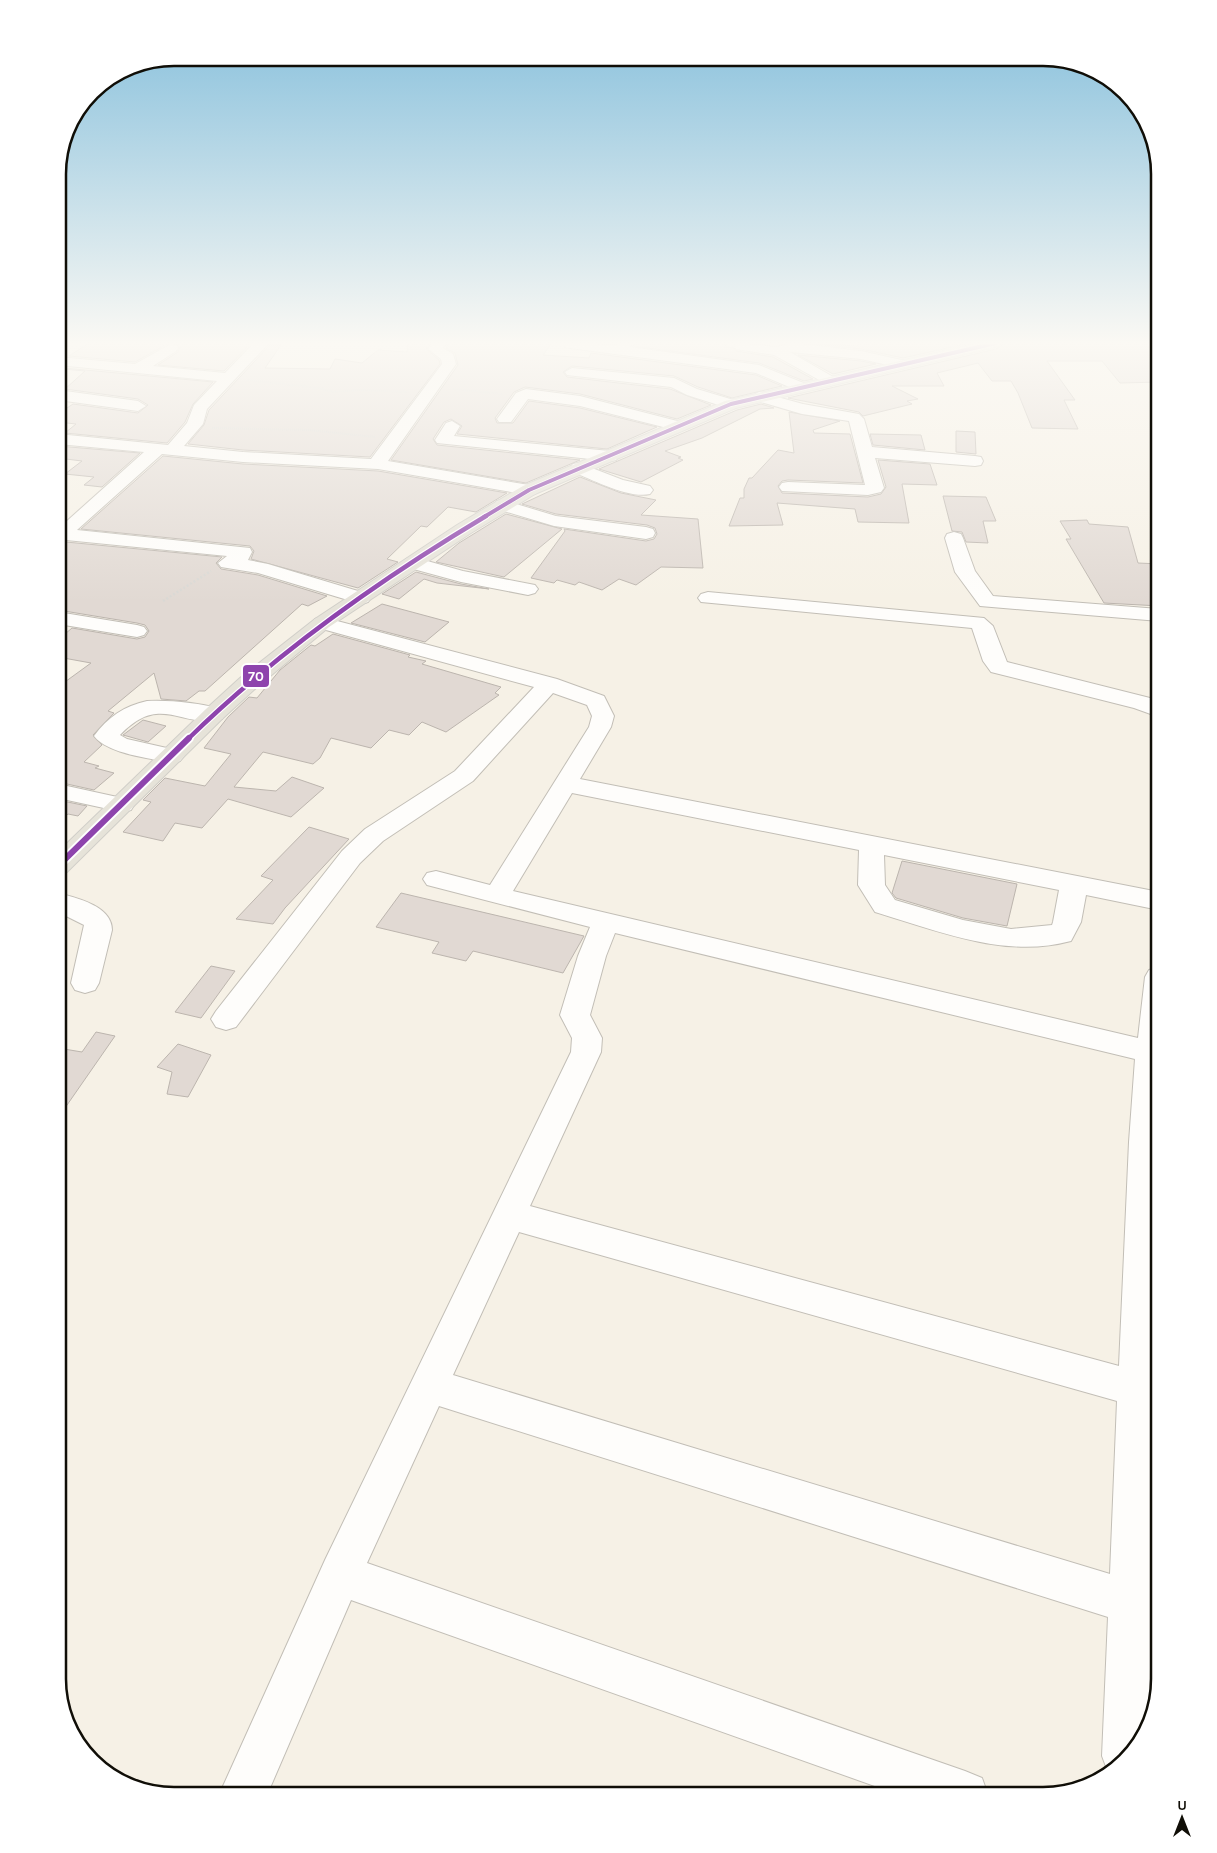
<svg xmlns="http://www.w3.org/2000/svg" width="1217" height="1853" viewBox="0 0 1217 1853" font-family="Karla,sans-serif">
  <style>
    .building { fill: #e1d9d3; stroke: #bcb5ae }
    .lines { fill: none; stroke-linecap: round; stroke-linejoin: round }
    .minor-casing { stroke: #c2beb6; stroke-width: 2 }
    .major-casing { stroke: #d1cfc9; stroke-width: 2 }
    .path-far1 { stroke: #d9d8d4; stroke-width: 2; stroke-dasharray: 1 1; stroke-linecap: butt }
    .path { stroke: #d9d8d4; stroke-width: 2.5; stroke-dasharray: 2 2; stroke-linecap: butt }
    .minor { fill: #fefdfb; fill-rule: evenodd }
    .major { fill: #e6e3d9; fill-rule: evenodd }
    .bus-1-far2-casing { stroke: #fff; stroke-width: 5.5 }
    .bus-1-far1-casing { stroke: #fff; stroke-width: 7 }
    .bus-1-casing { stroke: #fff; stroke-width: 10 }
    .bus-1-far2 { stroke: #8e44ad; stroke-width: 4 }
    .bus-1-far1 { stroke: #8e44ad; stroke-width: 4.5 }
    .bus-1 { stroke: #8e44ad; stroke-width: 6 }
    .rim { fill: none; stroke: #100e07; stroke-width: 2.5 }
    .line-badge { stroke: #fff; stroke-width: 2 }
    .badge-label { font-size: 14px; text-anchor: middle; font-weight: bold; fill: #fff }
  </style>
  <rect width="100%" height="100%" fill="#f6f1e6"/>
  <path class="building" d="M89 343H169L135 362 69 356Z
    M175 343H248L246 344H250L224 371 158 365 178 352 180 347Z
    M408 343H431L426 349 439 360 440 364 370 457 243 450 188 444 204 425 209 410 270 345H281L265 368 330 369 335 359 362 363 378 350 407 352Z
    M449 343H552L543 355 589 358 591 353 756 375 782 386 732 398 698 387 674 376 572 366 563 372 567 377 670 389 711 405 677 419 580 394 525 387 514 392 495 418 497 423H513L529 401 580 408 657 427 607 449 457 434 462 426 451 419 444 422 433 439 437 445 580 460 526 483 391 460 458 365 455 353 446 348Z
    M634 343H727L724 347 734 348 736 351 773 357 813 379 804 381 759 363 633 346Z
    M807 343 857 346 858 343H970L903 358 861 349Z
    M1005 343H1160V382L1120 383 1102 361H1047L1075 400H1064L1078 429 1032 428 1018 393 1011 381H992L978 363 937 373 944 386H892L918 399 907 401 912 404 863 416 859 412 788 398 996 349Z
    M798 355 861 361 876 364 833 374Z
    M64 368 213 382 193 404 185 422 167 443 65 433 76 424 58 422V414L73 404 138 413 148 405 138 399 65 389 85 371 63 369Z
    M761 404 774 408 760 409 702 438 665 451 681 457 678 458 683 460 641 482 599 469 737 410Z
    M789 412 840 421 813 430 814 433 850 434 863 483 788 480 782 481 778 486 782 493 868 497 881 494 886 487 878 460 930 464 937 485 902 484 909 523 858 522 855 509 777 503 783 525 729 526 740 498H744V489L749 478H752L778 450 794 453Z
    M956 431 975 432 976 454 956 452Z
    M870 434 921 435 925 450 873 445Z
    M58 446 140 453 102 487 84 485 94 477 65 474 82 461 58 458Z
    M163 456 243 464 378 471 507 493 476 512 448 507 427 527 421 526 387 559 398 562 358 588 251 559 254 551 250 546 81 529Z
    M580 477 621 493 656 500 641 515 698 519 703 568 661 567 636 585 619 579 602 590 579 582 575 585 557 580 554 583 531 578 565 531 564 529 646 541 654 539 657 534 655 528 647 525 556 514 522 504Z
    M943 496 986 497 996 521H983L988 543 966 542 962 532 952 531Z
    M506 514 562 529 504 577 436 562 459 543Z
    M1087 520 1089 524 1128 527 1138 563 1160 564V606L1104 603 1066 539H1071L1060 521Z
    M66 542 222 557 216 563 221 569 258 575 327 596 308 606 302 604 205 691H199L186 701 161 699 154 673 108 711 114 713 93 735 102 745 84 762 99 766 95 768 114 773 94 790 58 782V687L91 663 58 657V640L72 628 137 639 145 637 149 631 145 625 137 623 58 610V546Z
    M416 572 461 584 489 589 437 583 424 579 399 599 382 594Z
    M382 604 449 622 425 642 351 623Z
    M333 634 410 655 408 657 426 661 422 664 501 687 495 693 499 695 446 732 422 722 409 735 389 730 371 748 331 738 320 758 313 764 263 752 234 787 276 791 292 777 324 788 291 817 228 799 202 828 175 823 163 841 123 832 151 802 143 800 165 778 205 786 231 754 204 748 228 717 249 697 257 698 280 670 311 645 315 646Z
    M143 720 166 726 148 742 123 735Z
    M58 800 87 806 78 816 68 814 58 823Z
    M309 827 349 839 285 908 273 924 236 919 273 880 261 876Z
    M902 861 1017 884 1007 926 963 918 896 898 892 893Z
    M401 893 584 936 563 973 473 951 466 961 432 953 439 942 376 927Z
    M211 966 235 971 201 1018 175 1012Z
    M96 1032 115 1036 58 1118V1048L82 1052Z
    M178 1044 211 1055 188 1097 167 1094 172 1072 157 1067Z"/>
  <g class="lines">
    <defs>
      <path id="minor" d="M254 343H269L207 409 203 424 184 446 243 452 371 459 442 364 441 359 428 349 433 343H447L443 348 453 354 456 364 388 461 529 485 535 486 538 490 535 494 529 495 378 469 243 462 162 454 77 530 250 548 252 552 248 560 268 564 368 594 371 598 368 602 361 604 258 573 221 567 218 563 227 556 66 540 58 544V529L144 452 58 444V434L168 445 187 423 194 405 217 381 58 365V357L135 364 171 344 176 345 178 348 176 351 153 366 225 373Z
        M564 343 617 345 618 343H632L630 347 759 365 806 384 809 387 801 392 756 373 570 348 565 347Z
        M734 343 777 347 792 343 861 351 906 361 908 364 901 368 861 359 790 352 835 378 838 381 835 384 830 386 774 355 736 349Z
        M572 368 674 378 697 389 737 401 739 404 731 409 687 395 671 387 567 375 565 372Z
        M526 389 580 396 685 423 687 426 679 431 580 406 528 399 511 422H499L497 419 516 393Z
        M58 390 138 401 146 406 138 411 58 400Z
        M759 392 803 404 859 414 864 419 872 447 975 456 981 457 983 461 981 465 975 466 875 458 884 488 881 492 868 495 782 491 779 487 782 483 788 482 865 485 849 421 802 414 754 400 751 397Z
        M452 421 460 426 454 436 610 451 616 452 618 456 616 460 610 461 437 443 435 440 446 423Z
        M579 463 623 480 650 486 653 490 650 494C629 499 593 480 573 472L570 468 573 464Z
        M503 500 556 516 646 527 653 529 655 533 653 537 646 539 554 526 497 509 494 505 497 501Z
        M954 532 961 534 963 538 975 571 993 596 1159 609V621L980 606 955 572 945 538 947 534Z
        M413 557 463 571 535 585 538 589 535 593 528 595 461 582 406 567 403 563 406 559Z
        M708 592 984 618 993 626 1007 662 1150 698 1159 702V717L1134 708 991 672 983 661 972 628 701 602 698 598 701 594Z
        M58 612 137 625 144 627 147 631 144 635 137 637 58 624Z
        M322 617 557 679 604 696 614 716 611 727 580 779 1159 892V910L1086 895 1081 922 1071 941C1005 959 938 931 875 912L858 885 859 850 572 793 513 891 1138 1038 1145 977 1149 970 1159 967V1223L1149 1717 1144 1737 1108 1772 1102 1756 1108 1617 439 1406 367 1563 965 1771 982 1778 988 1795H900L351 1600 267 1795H219L325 1560 571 1052 572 1038 560 1015 578 956 590 927 427 885 423 879 427 873 436 871 490 885 589 727 592 716 587 705 553 693 473 781 383 841 360 863 236 1027 226 1030 216 1027 211 1019 216 1011 342 851 365 829 455 771 534 687 315 627 312 623 315 619ZM884 855 1059 890 1053 922 1052 925 1011 929 963 920 895 900 885 885ZM615 933 1135 1059 1129 1142 1119 1366 530 1206 601 1052 602 1038 590 1015 606 956ZM519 1232 1117 1401 1110 1574 453 1375Z
        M147 701C172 700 198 703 222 709L225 714 222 719C180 729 161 692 120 735L127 739 180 751 184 756 180 761 172 763C151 758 107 754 94 736 108 717 124 706 147 701Z
        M58 784 131 800 134 805 131 810 122 812 58 798Z
        M58 893C77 898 112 906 112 930L99 983 95 990 85 993 75 990 71 983 84 925 58 912Z"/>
      <path id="major" d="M978 343H1003L996 347 736 408 535 494 471 533 329 627 256 688 222 719 67 872 58 874V852L206 709 240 678 315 619 457 525 523 486 725 401Z"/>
    </defs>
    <use href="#minor" class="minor-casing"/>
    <use href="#major" class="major-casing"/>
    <path class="path-far1" d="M248 380 319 388 333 392 360 390 407 392
      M453 389 502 394
      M212 428 309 430 375 437"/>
    <path class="path" d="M163 601 211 571"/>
    <use href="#minor" class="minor"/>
    <use href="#major" class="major"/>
    <defs>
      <path id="bus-1-far2" d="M484 517 529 490 731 404 996 343"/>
      <path id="bus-1-far1" d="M188 739C277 652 379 580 486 516"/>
      <path id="bus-1" d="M58 866 189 738"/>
    </defs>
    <use href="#bus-1-far2" class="bus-1-far2-casing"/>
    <use href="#bus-1-far1" class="bus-1-far1-casing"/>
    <use href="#bus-1" class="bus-1-casing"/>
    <use href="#bus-1-far2" class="bus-1-far2"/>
    <use href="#bus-1-far1" class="bus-1-far1"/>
    <use href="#bus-1" class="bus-1"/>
  </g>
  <linearGradient id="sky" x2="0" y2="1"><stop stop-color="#81bddb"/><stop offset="0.57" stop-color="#fbf9f4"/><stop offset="1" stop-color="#fbf9f4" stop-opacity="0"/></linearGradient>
  <rect width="1217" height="602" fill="url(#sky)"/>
  <path d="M0 0H1217V1853H0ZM174 66H1043A108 108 0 0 1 1151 174V1679A108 108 0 0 1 1043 1787H174A108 108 0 0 1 66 1679V174A108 108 0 0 1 174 66Z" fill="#fff" fill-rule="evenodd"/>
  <path class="rim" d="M174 66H1043A108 108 0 0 1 1151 174V1679A108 108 0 0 1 1043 1787H174A108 108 0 0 1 66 1679V174A108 108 0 0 1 174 66Z"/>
  <rect class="line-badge" x="242" y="664" width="28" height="24" rx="5" fill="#8e44ad"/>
  <g class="badge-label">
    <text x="256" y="681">70</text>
  </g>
  <g transform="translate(1182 1818)" stroke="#ffffff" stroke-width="4" paint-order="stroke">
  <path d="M0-4L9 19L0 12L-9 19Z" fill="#100e07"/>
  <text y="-8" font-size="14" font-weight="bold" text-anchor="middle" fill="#100e07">U</text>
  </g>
</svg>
